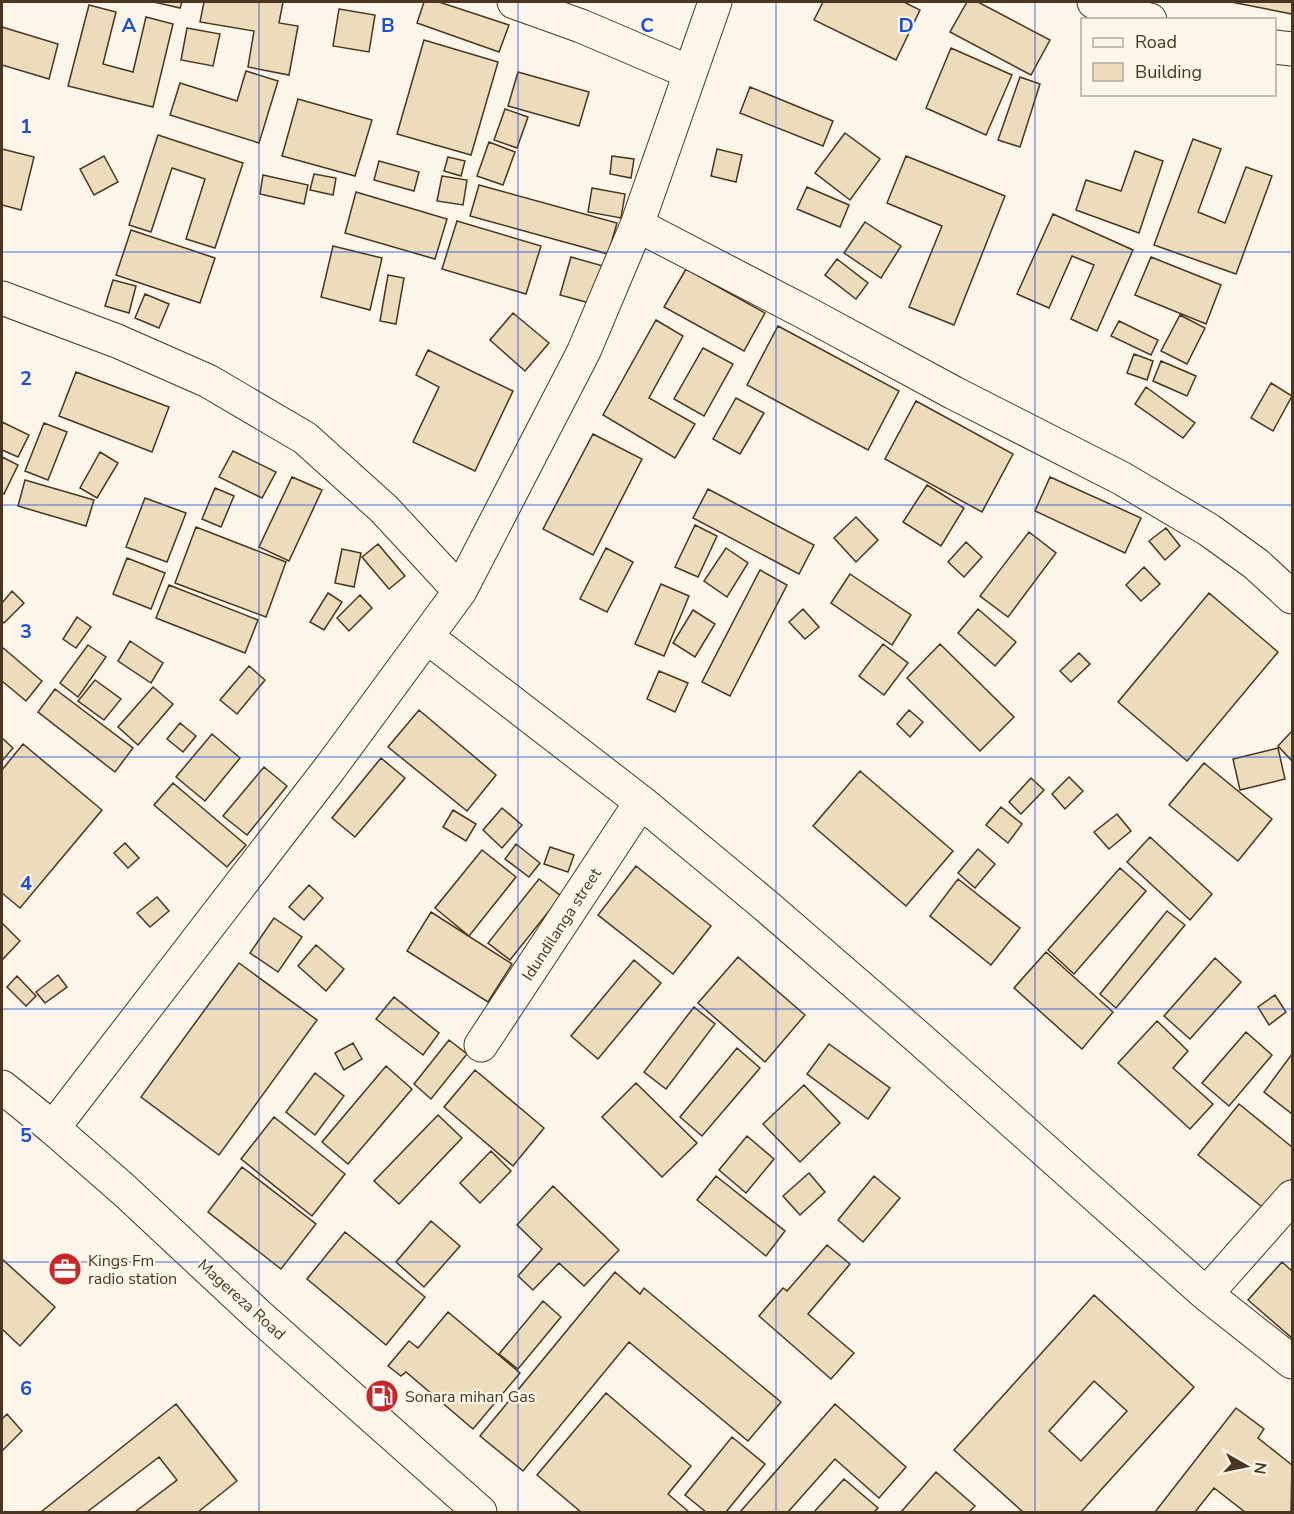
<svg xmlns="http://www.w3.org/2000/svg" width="1294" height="1514" viewBox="0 0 1294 1514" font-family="'Nunito Sans',sans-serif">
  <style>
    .building { fill: #ecdcbc; stroke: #4a3520; stroke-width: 1.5; fill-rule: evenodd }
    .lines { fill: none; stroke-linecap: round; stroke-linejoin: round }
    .street-casing { stroke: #4a3520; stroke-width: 35 }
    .secondary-casing { stroke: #4a3520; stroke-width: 35 }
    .street { stroke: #fbf6e9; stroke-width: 33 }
    .secondary { stroke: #fbf6e9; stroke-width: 33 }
    .grid { fill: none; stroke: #1d4ed8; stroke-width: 1.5; stroke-opacity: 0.55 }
    .labels { text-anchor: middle; stroke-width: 4.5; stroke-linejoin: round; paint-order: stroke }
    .street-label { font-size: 16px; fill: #4a3520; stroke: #fbf6e9 }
    .poi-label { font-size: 16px; fill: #4a3520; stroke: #fbf6e9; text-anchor: start }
    .grid-label { font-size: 20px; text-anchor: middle; font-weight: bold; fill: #1d4ed8; stroke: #fbf6e9; stroke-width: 4.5; stroke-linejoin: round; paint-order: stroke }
  </style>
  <rect width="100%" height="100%" fill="#fbf6e9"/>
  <path class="building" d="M154 2H182L180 8Z
    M204 2H283L279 23 298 26 289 75 248 67 254 31 200 22Z
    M424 2H439L509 25 499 52 417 23Z
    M823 2H904L920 10 896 60 814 20Z
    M967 2H978L1050 40 1031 75 950 32Z
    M1231 2H1292V14Z
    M89 5 116 12 103 64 133 72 146 17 173 24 153 107 68 86Z
    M339 9 375 15 369 52 333 46Z
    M2 27 58 44 49 79 2 65Z
    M187 28 220 34 213 66 181 60Z
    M424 40 498 62 471 155 397 134Z
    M951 48 1012 75 986 135 926 108Z
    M246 71 278 81 259 143 170 115 180 83 237 101Z
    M518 72 589 92 579 126 508 106Z
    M1020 77 1040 84 1020 147 998 140Z
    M750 87 833 121 823 146 740 113Z
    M298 99 372 120 355 176 282 156Z
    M505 109 528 117 517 148 494 140Z
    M845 133 880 159 850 200 815 173Z
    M158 135 243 163 215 248 186 239 205 179 172 168 151 232 129 225Z
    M1193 139 1221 149 1198 212 1225 223 1246 167 1272 176 1236 274 1154 245Z
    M489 142 515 152 503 185 477 176Z
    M2 149 34 157 21 210 2 205Z
    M717 149 742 155 736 182 711 176Z
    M1135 151 1163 161 1139 233 1076 210 1086 180 1121 191Z
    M104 156 118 182 94 195 80 169Z
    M612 156 634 159 631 178 610 174Z
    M906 156 1005 196 954 325 909 307 942 226 887 203Z
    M448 157 465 161 461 176 444 171Z
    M379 161 419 172 414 191 374 180Z
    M314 174 336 178 333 195 310 190Z
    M263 175 308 185 304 204 260 194Z
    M442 176 467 180 463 205 437 201Z
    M479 185 617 223 608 254 470 216Z
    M807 187 849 205 840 227 797 209Z
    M592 188 625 194 621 218 588 212Z
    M356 192 447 219 435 259 345 233Z
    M1053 214 1133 250 1097 331 1071 319 1094 265 1072 256 1049 308 1017 294Z
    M457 221 541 246 526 294 442 269Z
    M865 222 901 246 881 278 844 253Z
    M131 230 215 258 200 303 116 275Z
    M333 246 382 258 370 310 321 297Z
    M571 257 603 266 593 304 560 295Z
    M1151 257 1221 285 1206 324 1135 295Z
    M837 259 868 283 856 299 825 275Z
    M686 269 765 313 744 351 664 307Z
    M388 275 404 278 396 324 380 321Z
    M113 280 136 286 129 313 105 306Z
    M145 294 169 304 159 328 135 318Z
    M513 313 549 343 525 371 490 340Z
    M1180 315 1205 328 1187 364 1161 351Z
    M656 320 683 336 649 398 695 424 675 458 603 415Z
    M1119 321 1158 340 1151 355 1111 336Z
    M778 326 899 391 868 450 747 385Z
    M703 348 733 364 704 416 674 399Z
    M428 350 513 391 475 471 413 442 439 387 416 375Z
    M1134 354 1153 361 1147 380 1127 373Z
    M1161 361 1196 376 1187 396 1153 381Z
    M76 372 169 407 152 452 59 416Z
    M1271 383 1292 396 1273 431 1251 418Z
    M1146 387 1195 423 1183 438 1135 404Z
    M736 398 764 413 740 454 713 439Z
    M916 401 1013 454 982 512 885 459Z
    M2 422 29 435 18 457 2 450Z
    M44 423 67 432 48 480 25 471Z
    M593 434 642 459 593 555 543 529Z
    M233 451 276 472 262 498 219 477Z
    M100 452 118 463 97 498 80 488Z
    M2 457 18 465 4 494 2 493Z
    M292 477 322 490 289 561 259 547Z
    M1050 477 1141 518 1125 553 1035 511Z
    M25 480 94 500 86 526 18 506Z
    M927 485 964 508 941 546 903 522Z
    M215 488 234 496 221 527 202 519Z
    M708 489 814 545 799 574 693 518Z
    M145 498 186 513 167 562 126 547Z
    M856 517 878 540 856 562 834 538Z
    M695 525 717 536 698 577 675 567Z
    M196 527 286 562 266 617 175 583Z
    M1166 528 1180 546 1165 560 1149 541Z
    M1029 532 1056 553 1008 617 980 596Z
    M966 542 982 557 964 577 948 562Z
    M378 544 405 576 389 589 362 557Z
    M606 548 633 562 607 612 580 599Z
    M726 548 748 563 727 597 704 581Z
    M342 549 361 553 354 587 335 583Z
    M127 558 165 573 151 609 113 594Z
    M1144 567 1160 584 1141 601 1126 585Z
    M760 570 787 585 730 696 702 682Z
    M850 574 911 615 892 645 831 603Z
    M661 584 689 596 664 656 635 644Z
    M169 585 258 620 245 653 156 618Z
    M12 591 24 603 4 623 2 621V603Z
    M328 593 342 602 324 630 310 622Z
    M1209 593 1278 652 1187 761 1118 702Z
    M360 595 372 608 349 631 337 618Z
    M803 609 819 627 805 639 789 622Z
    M978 609 1016 642 995 666 958 633Z
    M693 610 715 624 695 657 673 643Z
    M77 617 91 627 76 648 63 639Z
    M130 641 163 663 151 683 118 661Z
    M883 644 908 663 884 695 859 676Z
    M940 644 1014 717 980 751 907 678Z
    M88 645 106 657 78 697 60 683Z
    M2 647 42 681 26 701 2 681Z
    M1079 653 1090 664 1071 682 1060 671Z
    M249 666 265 680 237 714 220 700Z
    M659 671 688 683 675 712 647 699Z
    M95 680 121 699 104 720 78 701Z
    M153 687 173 704 138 745 118 727Z
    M55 689 133 748 115 772 38 712Z
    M419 710 496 775 467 811 388 747Z
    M909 710 923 722 910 737 897 724Z
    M180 723 196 736 183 752 167 739Z
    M1291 732 1292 733V761L1278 746Z
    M212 734 240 758 205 801 176 777Z
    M2 738 13 748 2 761Z
    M23 744 102 810 20 908 2 893V770Z
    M1278 748 1285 779 1240 790 1233 759Z
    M381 758 405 778 355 837 332 818Z
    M1204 763 1272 819 1238 861 1169 805Z
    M264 767 287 786 247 835 223 816Z
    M860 771 953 851 906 906 813 826Z
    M1069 777 1083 791 1065 809 1052 794Z
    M1031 778 1044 790 1021 814 1009 802Z
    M173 783 246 845 227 867 154 805Z
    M1001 807 1022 824 1008 843 986 825Z
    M502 808 522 825 502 848 483 830Z
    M453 810 476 824 466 841 443 827Z
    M1117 814 1131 831 1109 849 1094 832Z
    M1150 837 1212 894 1190 920 1127 862Z
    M125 843 139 858 128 868 114 853Z
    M516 844 540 863 529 877 505 859Z
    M550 847 574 855 568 872 544 864Z
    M978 849 995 864 975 888 958 873Z
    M482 850 516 877 469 936 435 908Z
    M636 866 711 926 673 974 598 915Z
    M1120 868 1146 891 1074 974 1048 950Z
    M539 879 561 896 510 960 488 943Z
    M958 879 1020 928 991 965 930 916Z
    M309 885 323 898 304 920 289 907Z
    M157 897 169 911 150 927 137 913Z
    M1167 911 1185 925 1116 1008 1100 994Z
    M431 912 512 964 488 1002 407 951Z
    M274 918 302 937 278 972 250 953Z
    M2 923 20 941 2 960Z
    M316 945 344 969 326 991 298 966Z
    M1046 952 1113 1012 1082 1049 1014 988Z
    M738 957 805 1015 765 1062 698 1003Z
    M1215 958 1241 982 1190 1039 1164 1016Z
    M634 960 661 983 598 1059 571 1036Z
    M239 963 317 1020 219 1155 141 1097Z
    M58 975 67 987 45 1003 36 992Z
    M17 976 36 996 26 1006 7 987Z
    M1275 995 1286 1012 1269 1025 1258 1007Z
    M394 997 439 1033 423 1055 376 1019Z
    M694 1007 715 1024 666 1089 644 1072Z
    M1157 1021 1188 1051 1173 1068 1213 1104 1190 1129 1118 1063Z
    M1246 1032 1272 1055 1229 1106 1202 1083Z
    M449 1040 467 1054 431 1099 414 1084Z
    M353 1043 362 1059 344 1070 335 1053Z
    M829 1044 890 1088 868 1119 807 1074Z
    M737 1048 760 1068 702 1136 680 1117Z
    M1292 1054V1114L1264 1092Z
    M386 1066 412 1089 348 1164 322 1142Z
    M475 1070 544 1128 513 1166 444 1107Z
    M315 1073 344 1096 315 1135 286 1112Z
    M636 1083 697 1143 662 1177 602 1117Z
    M804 1085 840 1123 800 1162 763 1124Z
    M1239 1104 1292 1147V1178L1267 1211 1198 1155Z
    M438 1115 462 1138 399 1204 374 1181Z
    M274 1117 345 1174 312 1216 241 1159Z
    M747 1136 774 1159 746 1193 719 1170Z
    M491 1151 511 1171 480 1203 460 1183Z
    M242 1167 316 1224 281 1269 208 1212Z
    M809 1173 825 1192 800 1215 783 1196Z
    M716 1176 785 1231 766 1256 697 1200Z
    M874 1176 900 1198 863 1242 838 1220Z
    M553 1186 619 1250 584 1286 559 1263 533 1290 518 1276 542 1249 517 1225Z
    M431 1221 460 1246 424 1287 396 1262Z
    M345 1232 425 1297 386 1345 307 1279Z
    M827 1245 850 1264 808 1314 854 1353 831 1379 759 1316 783 1288 787 1291Z
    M2 1259 55 1307 20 1346 2 1329Z
    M1282 1262 1292 1271V1338L1248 1300Z
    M615 1272 640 1294 644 1288 781 1402 748 1441 629 1342 523 1471 480 1436Z
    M1094 1295 1194 1387 1081 1512H1023L954 1450ZM1094 1381 1127 1411 1081 1461 1049 1431Z
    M543 1301 561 1317 518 1369 499 1354Z
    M448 1312 520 1373 473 1429 406 1372 401 1376 388 1366 409 1341 418 1348Z
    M606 1393 691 1466 668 1494 689 1512H581L537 1475Z
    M176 1404 237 1481 198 1512H135L177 1480 159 1457 87 1512H41Z
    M835 1404 906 1467 879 1498 835 1459 788 1512H740Z
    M1236 1408 1264 1429 1258 1438 1292 1465 1291 1512H1245L1214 1488 1195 1512H1155Z
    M7 1414 22 1431 2 1451V1419Z
    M732 1437 765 1464 726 1512H706L685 1495Z
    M936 1472 975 1506 969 1512H901Z
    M844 1479 878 1508 874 1512H814Z"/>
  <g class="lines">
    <defs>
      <path id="street" d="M514 2 581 26 689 72
        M1094 2 1116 12 1150 20
        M1274 47 1292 49
        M637 225 808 314 954 393 1121 478 1209 530 1256 564 1292 597
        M2 298 117 341 208 381 305 438 384 509 460 591
        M427 637 641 802 764 904 920 1039 1206 1294 1292 1362
        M481 1045 641 802
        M53 1128 330 768 460 591 584 351 637 225 715 2
        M1206 1294 1292 1197"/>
      <path id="secondary" d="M2 1087 53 1128 124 1190 258 1315 480 1512"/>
    </defs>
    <use href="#street" class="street-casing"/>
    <use href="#secondary" class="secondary-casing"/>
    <use href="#street" class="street"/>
    <use href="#secondary" class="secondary"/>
  </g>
  <path class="grid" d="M259 2V1512M518 2V1512M776 2V1512M1035 2V1512M2 252H1292M2 505H1292M2 757H1292M2 1009H1292M2 1262H1292"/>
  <defs>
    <symbol id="office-disc" viewBox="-11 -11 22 22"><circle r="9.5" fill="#c62828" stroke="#fbf6e9"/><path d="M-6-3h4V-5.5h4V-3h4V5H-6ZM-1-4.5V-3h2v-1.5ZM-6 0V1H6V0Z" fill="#fff"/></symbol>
    <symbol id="fuel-disc" viewBox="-11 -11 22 22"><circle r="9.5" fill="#c62828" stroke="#fbf6e9"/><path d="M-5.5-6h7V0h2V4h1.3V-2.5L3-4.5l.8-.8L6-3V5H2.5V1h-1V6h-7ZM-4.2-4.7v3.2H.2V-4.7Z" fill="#fff"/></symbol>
  </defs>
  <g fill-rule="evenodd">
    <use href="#office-disc" x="46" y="1250" width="38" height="38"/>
    <use href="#fuel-disc" x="363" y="1377" width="38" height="38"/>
  </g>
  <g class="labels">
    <g class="street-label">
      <text transform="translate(561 924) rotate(-57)" y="6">Idundilanga street</text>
      <text transform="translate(242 1299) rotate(42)" y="6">Magereza Road</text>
    </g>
    <g class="poi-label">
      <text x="88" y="1266">Kings Fm<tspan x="88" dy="18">radio station</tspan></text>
      <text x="405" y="1402">Sonara mihan Gas</text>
    </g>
  </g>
  <g class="grid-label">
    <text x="129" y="32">A</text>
    <text x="388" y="32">B</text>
    <text x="647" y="32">C</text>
    <text x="906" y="32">D</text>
    <text x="26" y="133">1</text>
    <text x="26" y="385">2</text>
    <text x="26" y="638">3</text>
    <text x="26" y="890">4</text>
    <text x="26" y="1142">5</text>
    <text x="26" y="1395">6</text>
  </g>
  <rect width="1294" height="1514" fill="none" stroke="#4a3520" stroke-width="6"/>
  <rect x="1081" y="18" width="195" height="78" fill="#fbf6e9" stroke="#b4a999" stroke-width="1.5"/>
  <rect x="1093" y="38" width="30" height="9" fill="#fbf6e9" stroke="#b4a999" stroke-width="1.5"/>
  <text x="1135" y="48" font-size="18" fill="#4a3520">Road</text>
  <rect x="1093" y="63" width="30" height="18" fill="#ecdcbc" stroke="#b4a999" stroke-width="1.5"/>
  <text x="1135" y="78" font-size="18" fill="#4a3520">Building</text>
  <g transform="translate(1246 1466) rotate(99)" stroke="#fbf6e9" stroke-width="4.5" paint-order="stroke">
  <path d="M0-4.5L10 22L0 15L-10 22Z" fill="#4a3520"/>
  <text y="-9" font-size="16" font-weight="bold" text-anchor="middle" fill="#4a3520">N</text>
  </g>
</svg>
